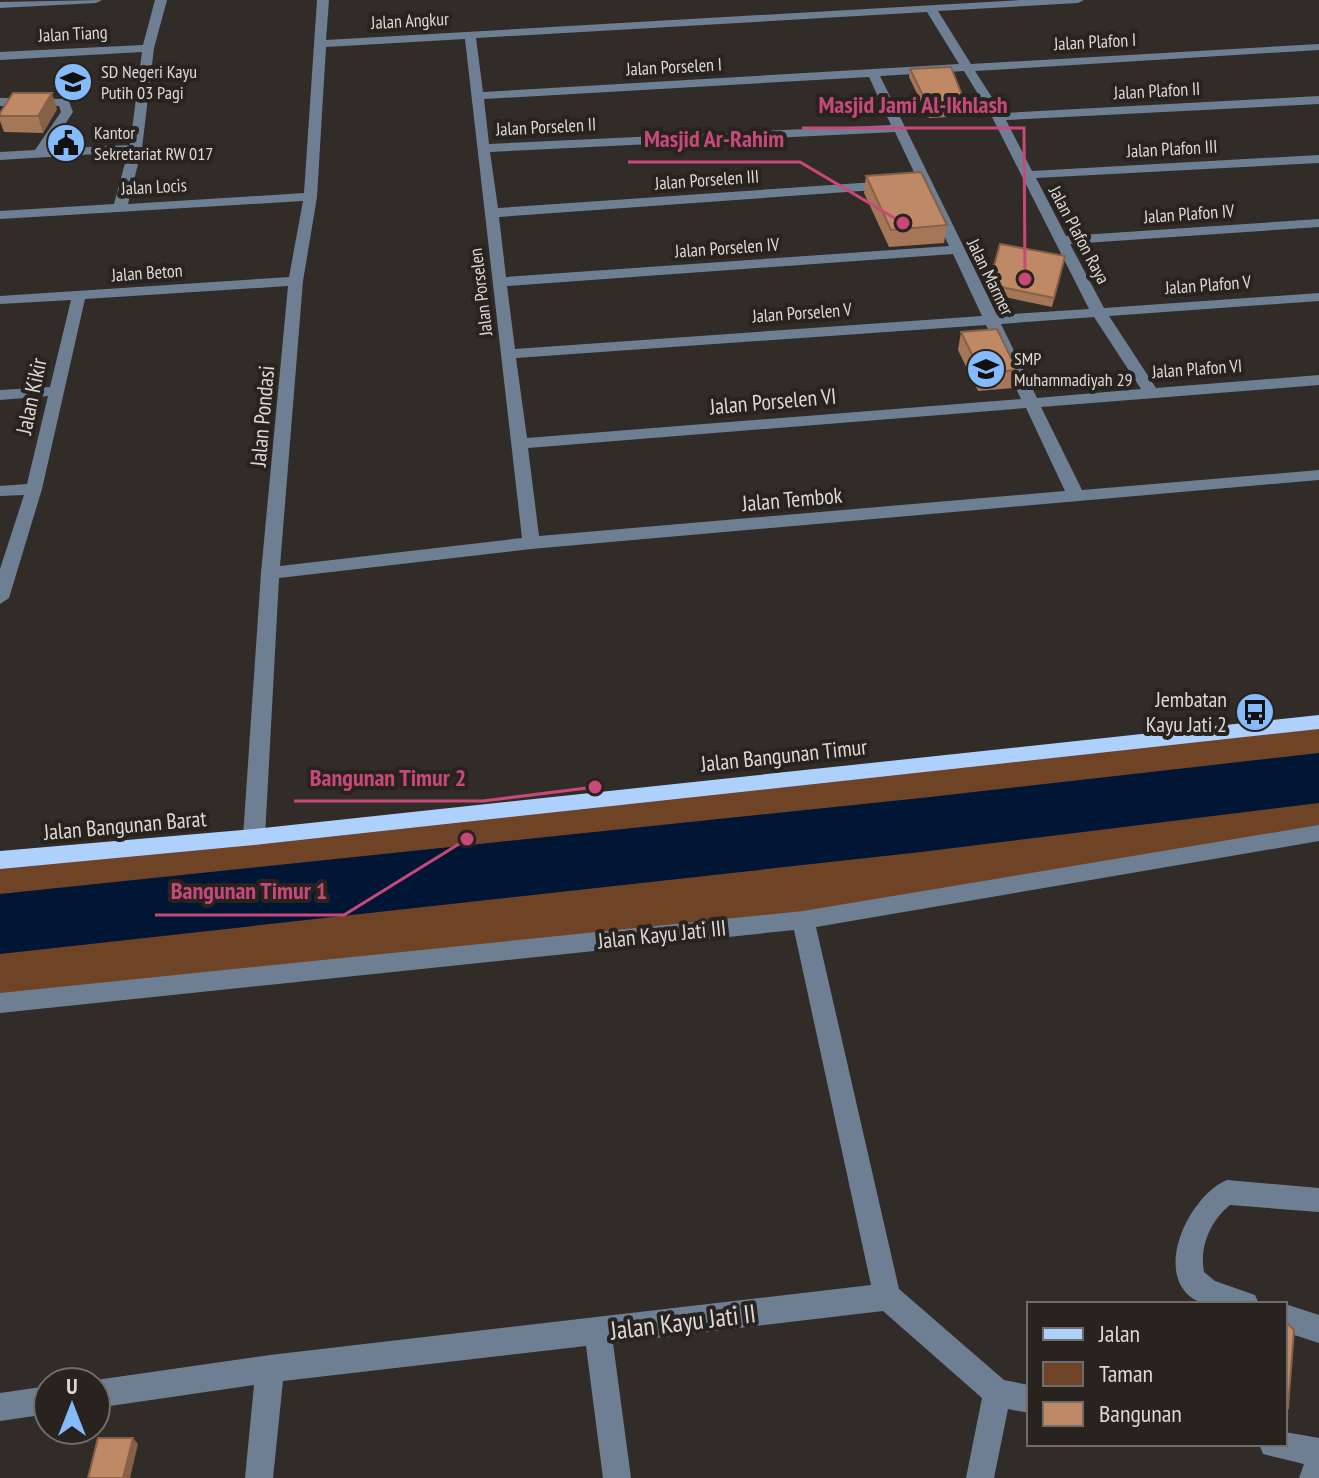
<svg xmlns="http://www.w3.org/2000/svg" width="1319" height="1478" viewBox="0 0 1319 1478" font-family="'PT Sans Narrow',sans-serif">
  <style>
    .green { fill: #6f4325 }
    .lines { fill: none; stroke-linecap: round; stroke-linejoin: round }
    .river { fill: #001634; fill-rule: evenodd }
    .minor { fill: #6e7f94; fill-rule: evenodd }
    .major { fill: #add1fc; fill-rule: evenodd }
    .wall { fill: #a57658 }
    .shaded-wall { fill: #866047 }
    .building { fill: #c08966; stroke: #866047; stroke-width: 2 }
    .labels { text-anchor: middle; stroke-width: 8; stroke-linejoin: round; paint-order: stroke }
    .far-street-label { font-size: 18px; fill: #ddd9d7; stroke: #28231f }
    .far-poi-label { font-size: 18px; fill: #ddd9d7; stroke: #28231f; text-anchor: start }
    .street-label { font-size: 22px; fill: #ddd9d7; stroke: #28231f }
    .poi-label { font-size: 22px; fill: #ddd9d7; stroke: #28231f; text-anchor: end }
    .near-street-label { font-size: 26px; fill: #ddd9d7; stroke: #28231f }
    .leader { fill: none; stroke: #c9487a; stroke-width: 3 }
    .callout-dot { fill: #c9487a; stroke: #28231f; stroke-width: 3 }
    .callout-label { font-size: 24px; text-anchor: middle; font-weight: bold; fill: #c9487a; stroke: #28231f; stroke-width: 8; stroke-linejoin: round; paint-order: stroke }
  </style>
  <rect width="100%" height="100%" fill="#322c29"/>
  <path class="green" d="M1319 722V778L1093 804 1319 780V833L802 920 0 1003V858Z"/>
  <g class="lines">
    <path class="river" d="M1319 753V803L921 852 0 954V894L921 798Z"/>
    <path class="minor" d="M102 0 96 3 0 8V2Z
      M155 0H167L154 48 142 148 128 204 304 193 317 0H329L326 40 1021 0H1084L1078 3 938 11 971 64 1319 44V50L975 71 1002 113 1319 96V104L1006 120 1032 171 1319 155V163L1036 178 1066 236 1319 219V227L1070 244 1104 308 1319 293V301L1109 316 1156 388 1319 375V385L1041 407 1082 490 1319 470V480L531 549 279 578 265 837 261 843 254 845 247 843 243 837 261 573 288 286 85 299 42 489 9 598 0 604V569L24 495 0 496V486L27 484 48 396 0 400V390L50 387 71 300 0 304V296L289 277 303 201 0 219V211L114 204 128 152 0 160V152L35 150 61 112 59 106H0V98L68 99 73 112 49 149 130 145 142 52 0 60V52L143 45ZM927 12 959 64 483 92 476 38ZM465 39 522 538 280 566 303 281 317 197 326 47ZM964 71 992 117 1089 309 997 315 880 76ZM869 77 891 125 489 144 484 99ZM895 132 949 246 506 277 499 217 889 189 896 185 889 181 498 208 490 152ZM953 254 982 316 515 349 507 286ZM1094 317 1141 389 1037 398 1001 324ZM986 325 1021 399 527 438 516 358ZM1026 408 1065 491 539 536 528 448Z
      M1319 825V841L816 927 899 1289 1004 1380 1029 1385V1413L1008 1409 994 1478H966L982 1398 883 1311 613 1343 631 1478H603L586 1346 283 1381 273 1478H245L254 1385 96 1408V1382H91L96 1380 270 1355 871 1285 794 930 0 1013V993L803 911Z
      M1227 1180 1319 1188V1212L1230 1205C1211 1220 1199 1247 1204 1272L1215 1281 1255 1295 1259 1304C1240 1304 1209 1310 1192 1298 1153 1270 1191 1194 1227 1180Z
      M1285 1304 1319 1315V1343L1285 1332Z
      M48 1386V1414L0 1421V1393Z
      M1285 1432 1319 1438V1478H1299L1304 1464 1263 1454 1259 1444H1285Z"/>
    <path class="major" d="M1319 715V729L254 845 0 869V851L254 829Z"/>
  </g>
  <path class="wall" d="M910 69 967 108 965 116 929 118 909 77Z
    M57 109 43 133 4 132 0 121V113Z
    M866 176 947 225 944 243 889 247 864 193Z
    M1065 256 1052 307 990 294 988 290 990 281Z
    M961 332 1017 370 1013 388 978 391 958 350Z"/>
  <path class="shaded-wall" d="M52 93 57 109 43 133 38 116Z
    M133 1438 138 1444 130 1478H123Z"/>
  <path class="building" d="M951 67 967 108 930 110 910 69Z
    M13 93H52L38 116H0V113Z
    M921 172 947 225 891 230 866 176Z
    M1000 244 1065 256 1054 298 992 285 990 281Z
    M997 329 1017 370 981 373 961 332Z
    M1285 1323 1288 1324 1294 1330 1288 1408 1285 1406Z
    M98 1438H133L123 1478H88Z"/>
  <defs>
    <symbol id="school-disc" viewBox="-11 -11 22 22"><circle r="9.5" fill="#85bbfb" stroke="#28231f"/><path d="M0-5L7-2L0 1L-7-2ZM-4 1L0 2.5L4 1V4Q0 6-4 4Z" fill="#111"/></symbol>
    <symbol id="civic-disc" viewBox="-11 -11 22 22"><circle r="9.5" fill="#85bbfb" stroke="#28231f"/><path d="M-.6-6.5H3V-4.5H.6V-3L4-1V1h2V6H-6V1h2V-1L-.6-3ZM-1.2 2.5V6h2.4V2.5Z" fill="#111"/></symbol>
    <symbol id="bus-disc" viewBox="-11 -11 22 22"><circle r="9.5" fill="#85bbfb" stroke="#28231f"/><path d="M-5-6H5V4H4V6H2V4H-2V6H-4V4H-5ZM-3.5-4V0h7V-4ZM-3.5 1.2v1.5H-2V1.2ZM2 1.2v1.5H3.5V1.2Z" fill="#111"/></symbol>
  </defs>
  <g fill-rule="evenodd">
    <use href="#school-disc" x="51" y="60" width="44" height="44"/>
    <use href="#civic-disc" x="44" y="121" width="44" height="44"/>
    <use href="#school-disc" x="964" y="347" width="44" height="44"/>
    <use href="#bus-disc" x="1233" y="690" width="44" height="44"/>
  </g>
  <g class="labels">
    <g class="far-street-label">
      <text transform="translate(410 21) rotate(-3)" y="6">Jalan Angkur</text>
      <text transform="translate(73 34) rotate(-3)" y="6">Jalan Tiang</text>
      <text transform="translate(1095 42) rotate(-3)" y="6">Jalan Plafon I</text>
      <text transform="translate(674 67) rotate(-3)" y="6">Jalan Porselen I</text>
      <text transform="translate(1157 91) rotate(-3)" y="6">Jalan Plafon II</text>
      <text transform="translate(546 127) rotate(-3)" y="6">Jalan Porselen II</text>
      <text transform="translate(1172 149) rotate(-3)" y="6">Jalan Plafon III</text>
      <text transform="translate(707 180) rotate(-4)" y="6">Jalan Porselen III</text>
      <text transform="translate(154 187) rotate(-3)" y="6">Jalan Locis</text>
      <text transform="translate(1189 214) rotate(-4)" y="6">Jalan Plafon IV</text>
      <text transform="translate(1079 235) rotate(62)" y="6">Jalan Plafon Raya</text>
      <text transform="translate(727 248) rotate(-4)" y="6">Jalan Porselen IV</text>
      <text transform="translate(147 273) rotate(-4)" y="6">Jalan Beton</text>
      <text transform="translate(990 277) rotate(64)" y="6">Jalan Marmer</text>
      <text transform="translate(1208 285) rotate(-4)" y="6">Jalan Plafon V</text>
      <text transform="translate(481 292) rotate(-97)" y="6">Jalan Porselen</text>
      <text transform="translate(802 313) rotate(-4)" y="6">Jalan Porselen V</text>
      <text transform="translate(1197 369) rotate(-4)" y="6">Jalan Plafon VI</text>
    </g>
    <g class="far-poi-label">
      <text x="101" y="78">SD Negeri Kayu<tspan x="101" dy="21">Putih 03 Pagi</tspan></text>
      <text x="94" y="139">Kantor<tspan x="94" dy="21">Sekretariat RW 017</tspan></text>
      <text x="1014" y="365">SMP<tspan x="1014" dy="21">Muhammadiyah 29</tspan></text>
    </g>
    <g class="street-label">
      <text transform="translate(31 396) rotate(-78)" y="8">Jalan Kikir</text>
      <text transform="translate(773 401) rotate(-5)" y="8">Jalan Porselen VI</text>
      <text transform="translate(262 416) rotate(-85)" y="8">Jalan Pondasi</text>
      <text transform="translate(792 499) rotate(-5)" y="8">Jalan Tembok</text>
      <text transform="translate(784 755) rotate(-6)" y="8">Jalan Bangunan Timur</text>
      <text transform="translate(125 825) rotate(-5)" y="8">Jalan Bangunan Barat</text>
      <text transform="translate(662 934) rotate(-6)" y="8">Jalan Kayu Jati III</text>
    </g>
    <g class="poi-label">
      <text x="1227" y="707">Jembatan<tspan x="1227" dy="25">Kayu Jati 2</tspan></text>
    </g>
    <g class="near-street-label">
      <text transform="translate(683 1322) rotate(-7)" y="9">Jalan Kayu Jati II</text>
    </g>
  </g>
  <path class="leader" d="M1025 279L1024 128H802M903 223L800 162H628M595 787L483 801H294M467 839L344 915H155"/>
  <g class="callout-dot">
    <circle cx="1025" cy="279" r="8"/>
    <circle cx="903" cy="223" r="8"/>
    <circle cx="595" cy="787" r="8"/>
    <circle cx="467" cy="839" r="8"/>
  </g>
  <g class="callout-label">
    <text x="913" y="113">Masjid Jami Al-Ikhlash</text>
    <text x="714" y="147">Masjid Ar-Rahim</text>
    <text x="388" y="786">Bangunan Timur 2</text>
    <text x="249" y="899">Bangunan Timur 1</text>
  </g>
  <rect x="1027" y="1302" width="260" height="144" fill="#28231f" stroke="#706c69" stroke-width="2"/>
  <rect x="1043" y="1328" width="40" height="12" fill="#add1fc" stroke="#706c69" stroke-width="2"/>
  <text x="1099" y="1342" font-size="24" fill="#ddd9d7">Jalan</text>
  <rect x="1043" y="1362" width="40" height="24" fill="#6f4325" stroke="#706c69" stroke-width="2"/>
  <text x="1099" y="1382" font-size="24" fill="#ddd9d7">Taman</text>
  <rect x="1043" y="1402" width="40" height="24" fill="#c08966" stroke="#706c69" stroke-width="2"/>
  <text x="1099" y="1422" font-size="24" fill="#ddd9d7">Bangunan</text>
  <g transform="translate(72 1406)"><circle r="38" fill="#28231f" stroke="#706c69" stroke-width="2"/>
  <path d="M0-6L14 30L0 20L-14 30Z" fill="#85bbfb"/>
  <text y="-12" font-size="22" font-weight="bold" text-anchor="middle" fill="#ddd9d7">U</text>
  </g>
</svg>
